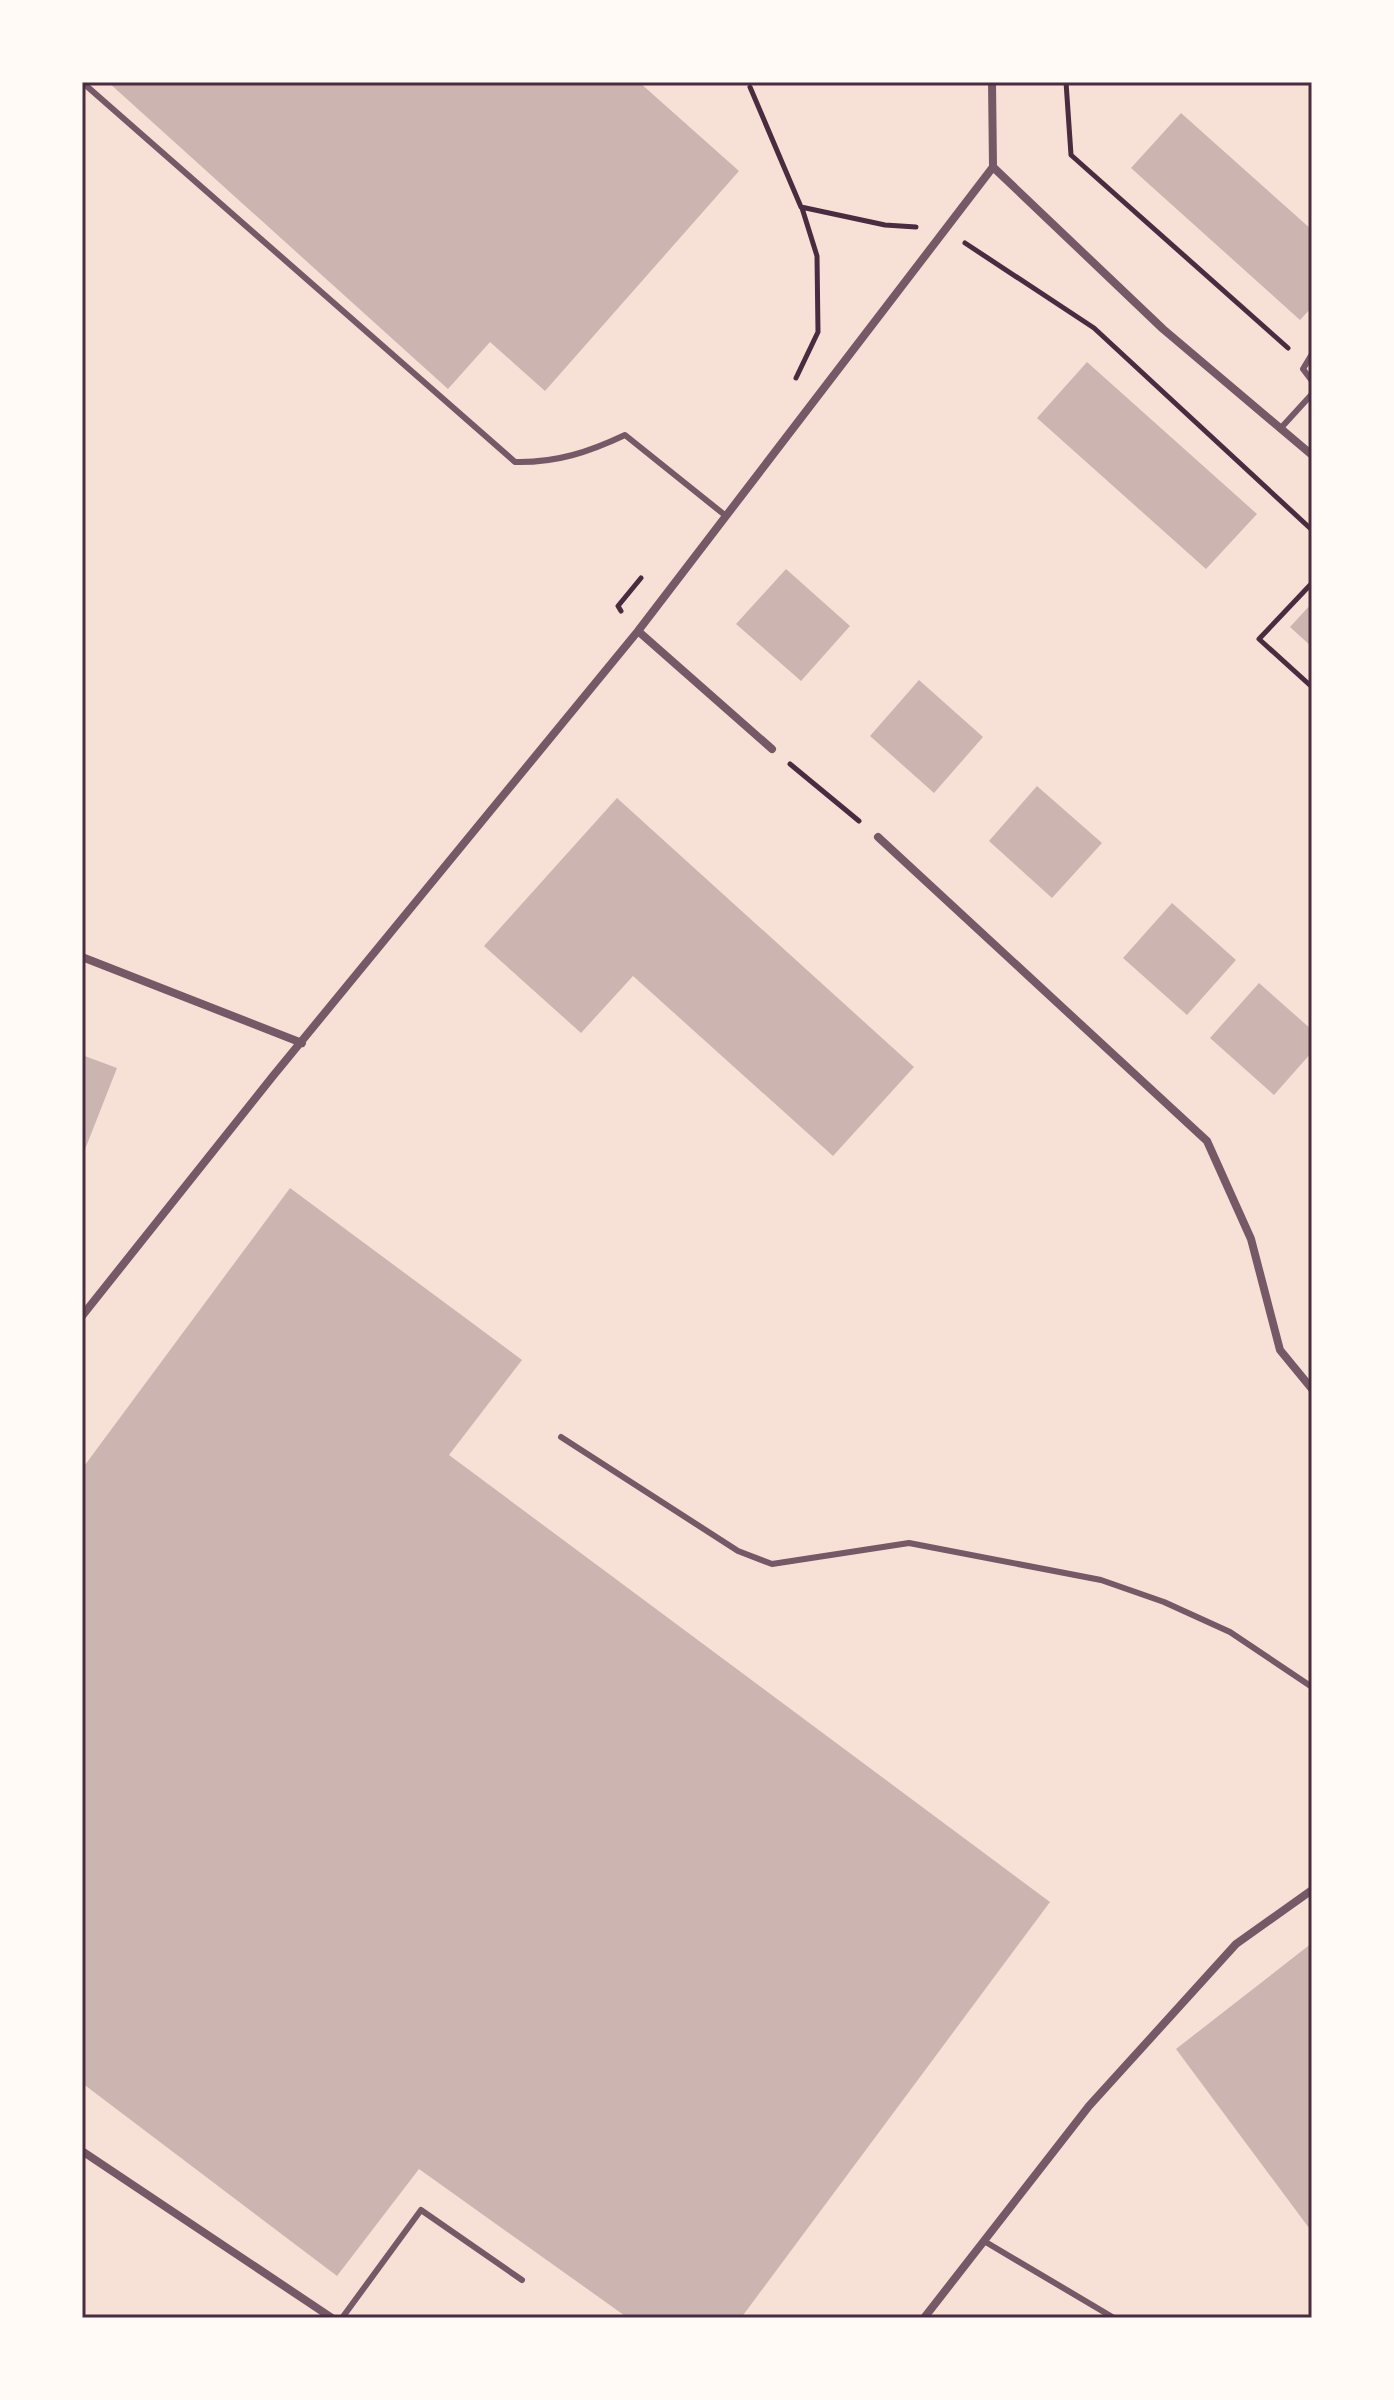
<svg xmlns="http://www.w3.org/2000/svg" width="1394" height="2400" viewBox="0 0 1394 2400" font-family="Raleway,sans-serif">
  <style>
    .building { fill: #ccb4b1 }
    .lines { fill: none; stroke-linecap: round; stroke-linejoin: round }
    .path { stroke: #4a2c40; stroke-width: 5 }
    .service { stroke: #755966; stroke-width: 6 }
    .minor { stroke: #755966; stroke-width: 8 }
    .neatline { fill: none; stroke: #4a2c40; stroke-width: 3 }
  </style>
  <rect width="100%" height="100%" fill="#f7e1d7"/>
  <path class="building" d="M108 82H639L739 171 545 391 490 342 448 389Z
    M1181 113 1312 230V307L1300 320 1131 168Z
    M1087 362 1257 514 1206 569 1037 418Z
    M786 569 850 626 801 681 736 624Z
    M1312 603V647L1290 627Z
    M919 680 983 737 934 793 870 736Z
    M1037 786 1102 843 1052 898 989 841Z
    M617 798 914 1067 833 1156 633 976 581 1033 484 946Z
    M1172 903 1236 960 1187 1015 1123 958Z
    M1259 983 1312 1030V1052L1274 1095 1210 1038Z
    M82 1055 117 1068 82 1157Z
    M290 1188 522 1360 449 1455 1050 1902 741 2318H628L419 2169 337 2276 82 2083V1469Z
    M1312 1943V2232L1176 2049Z"/>
  <g class="lines">
    <path class="path" d="M1066 82 1071 155 1288 348
      M750 87 801 207 885 225 916 227
      M965 243 1094 328 1312 530
      M796 378 818 332 817 256 802 208
      M1312 583 1259 639 1312 687
      M621 611 618 606 641 578
      M790 764 859 821"/>
    <path class="service" d="M82 82 515 462C556 463 589 452 625 435L726 516
      M1312 354 1303 369 1312 381
      M1280 429 1312 394
      M561 1437 738 1551 772 1564 909 1543 1101 1580 1164 1602 1230 1632 1312 1687
      M984 2241 1114 2318
      M342 2318 421 2210 522 2280"/>
    <path class="minor" d="M993 167 1163 329 1312 455
      M638 631 772 749
      M878 837 1207 1141 1251 1239 1280 1350 1312 1389
      M82 957 302 1043
      M82 1316 273 1076 638 631 993 167 992 82
      M82 2151 332 2318
      M924 2318 1089 2106 1236 1944 1312 1890"/>
  </g>
  <rect width="1394" height="2400" fill="none" stroke="#fffaf5" stroke-width="168"/>
  <rect x="84" y="84" width="1226" height="2232" class="neatline"/>
</svg>
